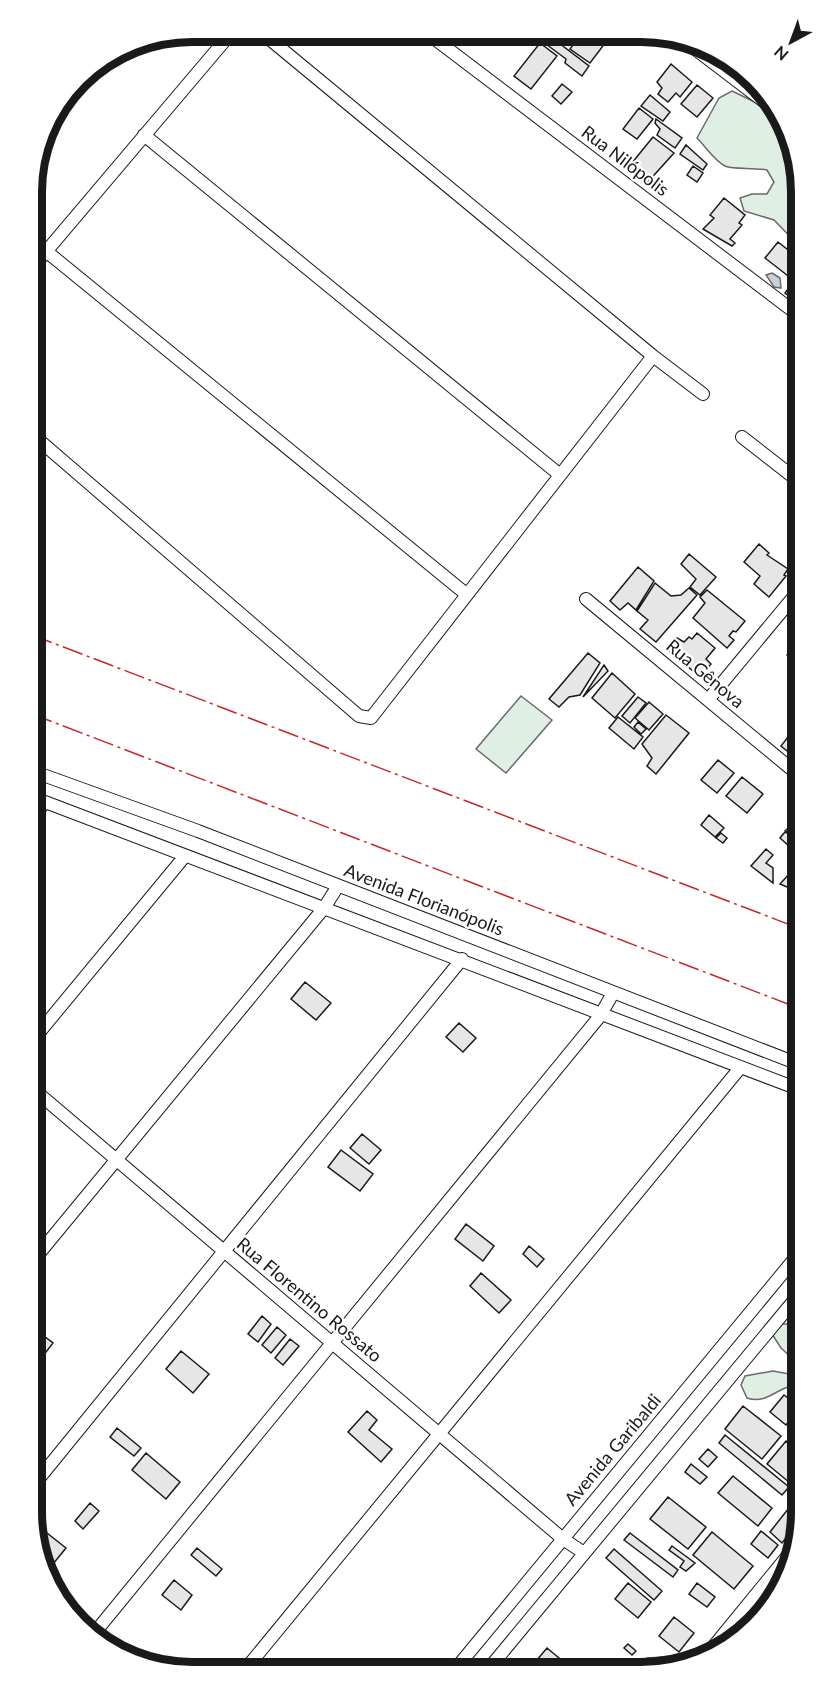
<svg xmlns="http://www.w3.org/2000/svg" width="833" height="1704" viewBox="0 0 833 1704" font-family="Lato,sans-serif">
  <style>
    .green { fill: #e0efe3; stroke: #6a6a6a; stroke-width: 1.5 }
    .water { fill: #c6d2dc; stroke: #6a6a6a; stroke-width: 1.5 }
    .building { fill: #e6e6e6; stroke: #1a1a1a; stroke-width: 1.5 }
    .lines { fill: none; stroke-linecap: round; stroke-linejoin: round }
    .minor-casing { stroke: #1a1a1a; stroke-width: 14 }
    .minor { stroke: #fff; stroke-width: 12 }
    .power { stroke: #c62828; stroke-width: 1.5; stroke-dasharray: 21 4.5 3 4.5; stroke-linecap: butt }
    .labels { text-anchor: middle; stroke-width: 4.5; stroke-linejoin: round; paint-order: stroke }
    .street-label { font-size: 18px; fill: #1a1a1a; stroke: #fff }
    .rim { fill: none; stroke: #1a1a1a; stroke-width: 8 }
  </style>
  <rect width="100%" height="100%" fill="#fff"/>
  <path class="green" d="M732 91 761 105 766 100 793 141 801 192V248L774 220 744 211 740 198 752 194H767L774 182 767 170C754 167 734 170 725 166 715 161 705 146 697 138L719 98Z
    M521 696 552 720 506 773 476 749Z
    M801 1301V1393L788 1387C773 1392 764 1404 747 1398L741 1385 745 1376 773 1371 789 1374 795 1367V1361L781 1348 772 1334 782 1324H796L792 1311Z
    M663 1657 684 1659 688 1665 649 1671 644 1662 647 1658Z"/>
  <path class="water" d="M772 273 780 278 781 288 774 287 766 275Z"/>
  <path class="building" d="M467 33H488L479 44Z
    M537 34H547L589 66 582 76 565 63 566 59 535 36Z
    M548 34H572L573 35 564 46Z
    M581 34H612L590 63 570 49Z
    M540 43 557 56 531 89 514 76Z
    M671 64 692 82 680 97 676 93 668 102 658 94 662 88 657 82Z
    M562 84 572 92 561 104 552 96Z
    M697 85 713 98 697 117 681 104Z
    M650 95 670 112 663 121 641 106Z
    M639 108 653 119 637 139 623 129Z
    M656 119 682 138 675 148 657 135 660 129 655 123Z
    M653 137 674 153 646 184 627 169Z
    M686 145 707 164 703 170 680 154Z
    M693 166 703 173 697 182 687 175Z
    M724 198 745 215 739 223 742 225 730 239 735 243 732 246 703 229 714 218 710 215Z
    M778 242 801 260V286L765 258Z
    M788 289 795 293 792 298 785 293Z
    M801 289V305L794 299Z
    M759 544 769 553 767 555 788 569 784 575 786 576 769 597 754 584 760 576 744 562Z
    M689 554 716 577 700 595 690 587 696 579 681 564Z
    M638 567 654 581 636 610 628 603 620 610 610 601Z
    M655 583 671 596 681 595 689 588 697 595 656 642 640 629 648 620 637 611Z
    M707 590 745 621 736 632 733 631 729 636 734 640 727 648 693 618 705 603 700 597Z
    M697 633 715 648 706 659 711 664 700 677 667 649 677 638 684 642 689 637 692 639Z
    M801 633V666L787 655 800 642Z
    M588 653 600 663 580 695 569 697 559 707 549 699Z
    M604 665 608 671 583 697Z
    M612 673 635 694 615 718 592 698Z
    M638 697 646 703 630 723 622 716Z
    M649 702 663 714 649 730 635 718Z
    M666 715 689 733 656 774 647 766 652 758 642 744Z
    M618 717 643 737 634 749 609 728Z
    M801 720V762L781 746Z
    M638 722 646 729 641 734 634 727Z
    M718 760 734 773 717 793 701 780Z
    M742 777 763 794 747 813 726 796Z
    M709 815 724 828 715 837 701 825Z
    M796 821 801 826V837L785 831Z
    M785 832 801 839 799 855 780 838Z
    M721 833 727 838 723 843 716 838Z
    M766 849 773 855 766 863 773 868V883L751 866Z
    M791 872 801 881V893L780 884Z
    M305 982 331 1003 316 1020 291 999Z
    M459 1023 476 1038 463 1052 446 1037Z
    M362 1134 381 1150 369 1164 350 1148Z
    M341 1150 373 1174 360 1191 328 1167Z
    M466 1224 494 1246 483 1261 455 1239Z
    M529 1246 544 1259 537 1267 523 1254Z
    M481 1273 511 1300 499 1313 470 1286Z
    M262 1316 271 1324 258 1342 248 1334Z
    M32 1327 53 1343 43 1356 32 1347Z
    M277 1327 286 1335 271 1353 262 1345Z
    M290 1339 299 1346 283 1365 275 1358Z
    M181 1351 209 1374 193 1393 166 1369Z
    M784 1395 800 1407 786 1425 770 1412Z
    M743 1406 781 1436 762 1459 725 1429Z
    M367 1411 377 1420 369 1430 392 1449 381 1462 348 1432Z
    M801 1419V1436L793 1429Z
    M117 1428 141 1448 134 1456 110 1437Z
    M725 1435 789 1487 782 1495 719 1443Z
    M786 1441 801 1453V1492L767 1464Z
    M708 1449 717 1457 708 1467 699 1459Z
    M146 1453 180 1482 166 1499 132 1470Z
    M691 1464 707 1477 700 1484 685 1472Z
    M733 1476 772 1508 758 1526 718 1493Z
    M668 1497 706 1527 688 1549 650 1519Z
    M90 1503 99 1511 83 1529 75 1521Z
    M792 1504 801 1511V1519L782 1543 770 1532Z
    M33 1522 66 1548 53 1564 38 1552Z
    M761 1531 778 1545 768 1558 751 1544Z
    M712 1532 753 1566 734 1589 693 1555Z
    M630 1533 678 1570 673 1577 624 1540Z
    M672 1546 695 1563 686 1571 680 1567 684 1561 669 1550Z
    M197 1548 222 1569 216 1576 191 1555Z
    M614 1549 662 1591 654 1600 606 1558Z
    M174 1580 192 1595 181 1610 162 1595Z
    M628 1583 651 1602 638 1618 615 1599Z
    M697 1583 715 1597 707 1607 689 1594Z
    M674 1617 694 1633 679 1652 659 1636Z
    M628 1644 636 1651 632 1655 624 1648Z
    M547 1648 571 1668 567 1672H537L531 1667Z
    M603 1660 618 1672H593Z"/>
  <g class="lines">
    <defs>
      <path id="minor" d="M261 32 653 356 703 394
        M427 33 801 317
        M682 39 770 106
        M144 135 560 475
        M46 251 466 594
        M33 267 232 32
        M33 435 359 716 371 718 653 356
        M742 437 801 483
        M586 599 801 777
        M708 700 801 588
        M32 771 198 831 801 1065
        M32 797 801 1090
        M32 818 45 802
        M32 1041 185 856
        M32 1088 563 1539 584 1553
        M32 1262 324 908 338 886
        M32 1487 462 959
        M92 1636 600 1016 613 993
        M709 1652 790 1553
        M244 1671 740 1068
        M453 1672 801 1251
        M486 1672 801 1292"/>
    </defs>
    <use href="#minor" class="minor-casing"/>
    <use href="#minor" class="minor"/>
    <path class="power" d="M32 635 801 929
      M32 714 801 1009"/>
  </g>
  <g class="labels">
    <g class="street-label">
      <text transform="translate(625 161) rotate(37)" y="6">Rua Nilópolis</text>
      <text transform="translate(705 674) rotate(40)" y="6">Rua Gênova</text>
      <text transform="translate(424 900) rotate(21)" y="6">Avenida Florianópolis</text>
      <text transform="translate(309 1300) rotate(40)" y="6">Rua Florentino Rossato</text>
      <text transform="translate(613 1450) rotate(-50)" y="6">Avenida Garibaldi</text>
    </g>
  </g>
  <path d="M0 0H833V1704H0ZM192 42H641A150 150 0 0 1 791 192V1512A150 150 0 0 1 641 1662H192A150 150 0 0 1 42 1512V192A150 150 0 0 1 192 42Z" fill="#fff" fill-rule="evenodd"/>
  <path class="rim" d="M192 42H641A150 150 0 0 1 791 192V1512A150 150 0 0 1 641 1662H192A150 150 0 0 1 42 1512V192A150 150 0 0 1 192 42Z"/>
  <g transform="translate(791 42) rotate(221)" stroke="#ffffff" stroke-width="4.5" paint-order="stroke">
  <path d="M0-4.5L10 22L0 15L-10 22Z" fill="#1a1a1a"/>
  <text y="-9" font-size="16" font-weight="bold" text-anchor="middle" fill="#1a1a1a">N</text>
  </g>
</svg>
